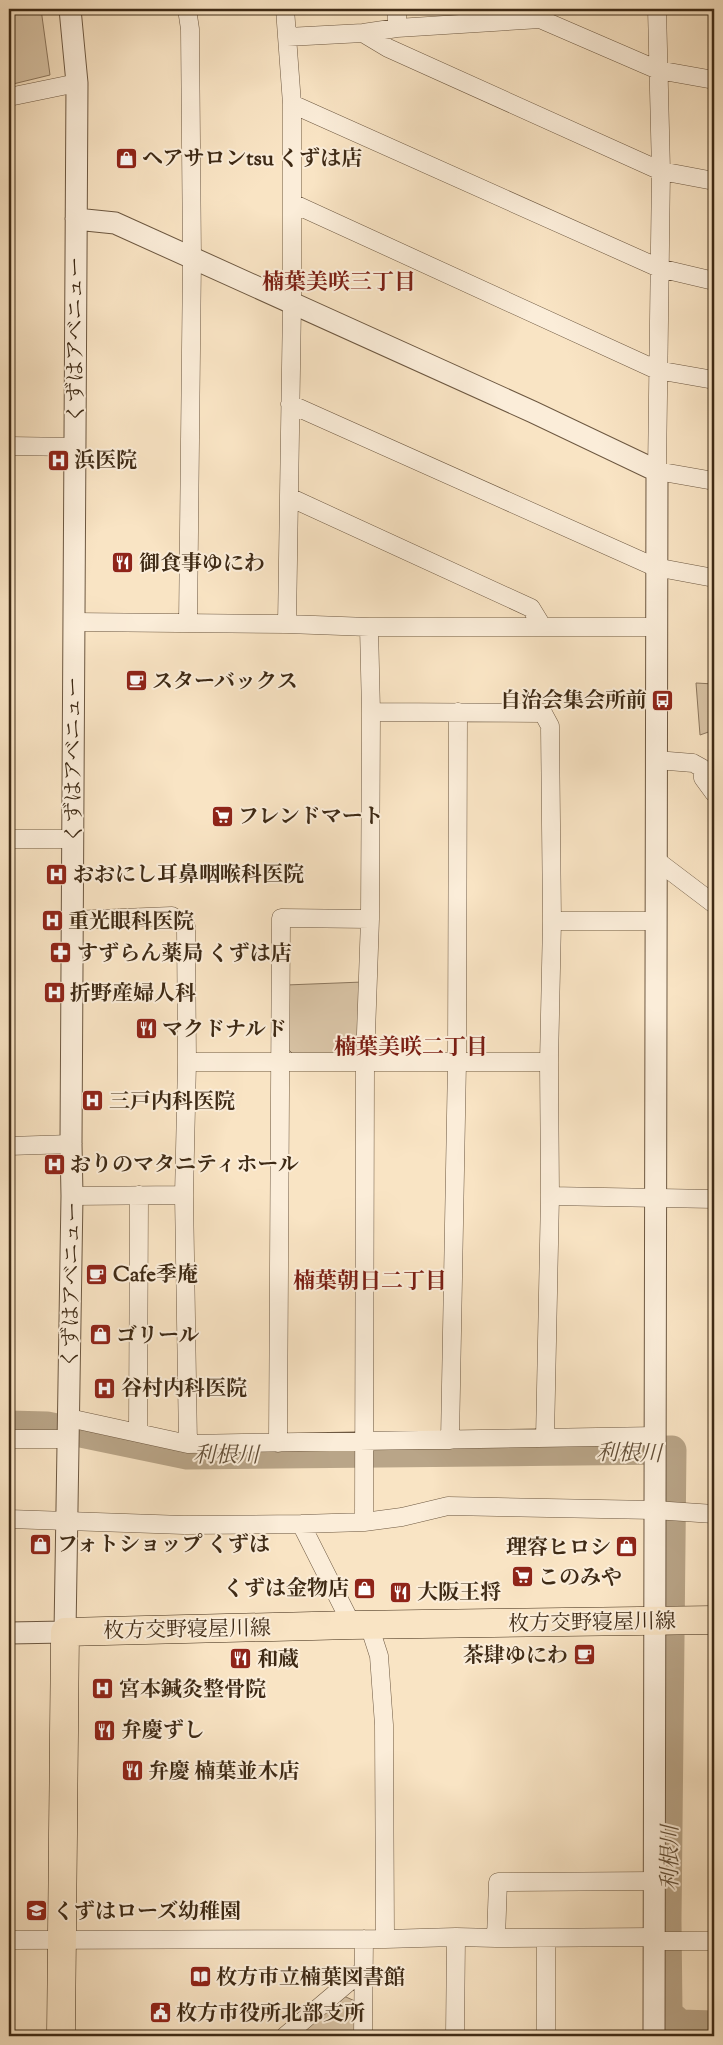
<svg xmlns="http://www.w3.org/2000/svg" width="723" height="2045" viewBox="0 0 723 2045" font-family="'Sorts Mill Goudy','Noto Serif JP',serif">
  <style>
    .green { fill: #d9c4a6; stroke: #8c775e }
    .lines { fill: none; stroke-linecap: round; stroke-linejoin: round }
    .river { stroke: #b9a588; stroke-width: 29 }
    .minor-casing { stroke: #6d5841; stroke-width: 19 }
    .tertiary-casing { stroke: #6d5841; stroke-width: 23 }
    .primary-casing { stroke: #3e2a15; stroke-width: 29 }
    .minor { stroke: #fbedd9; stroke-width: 18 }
    .tertiary { stroke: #fbedd9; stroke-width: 21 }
    .primary { stroke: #f9e4c4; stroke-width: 28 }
    .labels { text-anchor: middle; stroke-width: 4; stroke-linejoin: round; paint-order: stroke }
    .poi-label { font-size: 21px; font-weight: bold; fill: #3e2a15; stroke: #fbedd9; text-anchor: start }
    .street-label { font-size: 21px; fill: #3e2a15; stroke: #fbedd9 }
    .neighbourhood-label { font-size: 22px; font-weight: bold; fill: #7a1f14; stroke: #fbedd9 }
    .water-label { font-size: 22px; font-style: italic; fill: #634f38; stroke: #fbedd9 }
  </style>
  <rect width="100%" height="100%" fill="#f9e4c4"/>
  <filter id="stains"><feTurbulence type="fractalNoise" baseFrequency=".004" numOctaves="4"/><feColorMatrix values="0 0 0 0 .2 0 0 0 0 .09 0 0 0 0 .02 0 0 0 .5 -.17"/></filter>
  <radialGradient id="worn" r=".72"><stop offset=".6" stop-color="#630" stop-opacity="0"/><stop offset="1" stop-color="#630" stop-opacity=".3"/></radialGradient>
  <path class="green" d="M9 9H41L50 75 9 85Z
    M696 683 714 684V730L700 735Z
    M363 982 357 1054 294 1055 286 1047V985Z
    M339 1994 355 2001V2036H291Z"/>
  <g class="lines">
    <path class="river" d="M9 1425 47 1426 187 1455 672 1450 667 1921 668 2013 680 2024 714 2025"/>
    <defs>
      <path id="minor" d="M187 9 190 29 192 259 188 623
        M285 9 292 104V304L287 624
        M657 9 661 171 657 471 714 481
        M397 28V9
        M363 33 388 48 661 171 714 181
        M287 37 363 33 397 28 540 19 658 70 714 80
        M9 97 77 83
        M292 104 659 268 714 281
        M292 203 657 370 714 380
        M290 404 655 567 714 578
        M9 446 75 447
        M289 497 531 608 542 626
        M74 622 287 624 369 627H657
        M371 712 543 713 550 726 552 921 549 1062 550 1196 545 1438
        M656 760 693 763 702 768 703 778 714 793
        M9 839H72
        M656 860 714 904
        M72 920 172 916 186 927 187 1062 184 1195 188 1444
        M552 921H656
        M187 1062H549
        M9 1146 71 1144
        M72 1196 184 1195
        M550 1196 714 1199
        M69 1418 188 1444 656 1436
        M138 1433 139 1195
        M9 1439H69
        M450 1440 457 1062 458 712
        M278 1443 281 918 370 919
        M9 1519 184 1525 301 1524 364 1522 402 1517 448 1506 654 1510 714 1514
        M364 1522 365 1062 370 919 371 712 369 627
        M301 1524 352 1625
        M369 1625 379 1656 384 1725 385 1939
        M496 1938 498 1882 655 1881
        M9 1940 385 1939 456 1937 496 1938 655 1937
        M655 1941H714
        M285 2036 363 1970
        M363 2036 364 1939
        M455 2036 456 1937
        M546 2036V1938"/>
      <path id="tertiary" d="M76 219 115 223 533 412 657 471 654 2036
        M9 1633 65 1632 72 1196 71 1144 77 83 70 9"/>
      <path id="primary" d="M61 2036 65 1632 352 1625 714 1620"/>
    </defs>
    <use href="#minor" class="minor-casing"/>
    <use href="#tertiary" class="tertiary-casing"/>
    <use href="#primary" class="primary-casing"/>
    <use href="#minor" class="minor"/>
    <use href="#tertiary" class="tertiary"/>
    <use href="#primary" class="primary"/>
  </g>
  <defs>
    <symbol id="shop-square" viewBox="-11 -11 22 22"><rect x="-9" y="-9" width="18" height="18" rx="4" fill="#8f2418" stroke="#fbedd9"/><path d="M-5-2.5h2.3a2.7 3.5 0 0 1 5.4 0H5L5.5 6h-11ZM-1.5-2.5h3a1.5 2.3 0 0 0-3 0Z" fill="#fff"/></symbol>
    <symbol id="hospital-square" viewBox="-11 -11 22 22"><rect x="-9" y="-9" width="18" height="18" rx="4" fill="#8f2418" stroke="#fbedd9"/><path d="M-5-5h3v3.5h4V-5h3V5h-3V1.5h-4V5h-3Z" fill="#fff"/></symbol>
    <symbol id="restaurant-square" viewBox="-11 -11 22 22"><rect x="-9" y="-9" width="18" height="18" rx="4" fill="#8f2418" stroke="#fbedd9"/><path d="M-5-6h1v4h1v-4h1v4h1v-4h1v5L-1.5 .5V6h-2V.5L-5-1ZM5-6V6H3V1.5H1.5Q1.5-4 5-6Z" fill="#fff"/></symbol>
    <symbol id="cafe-square" viewBox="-11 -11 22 22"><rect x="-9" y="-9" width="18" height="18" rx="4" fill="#8f2418" stroke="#fbedd9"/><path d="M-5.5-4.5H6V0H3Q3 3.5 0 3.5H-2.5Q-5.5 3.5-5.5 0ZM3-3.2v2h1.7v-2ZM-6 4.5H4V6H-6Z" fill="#fff"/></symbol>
    <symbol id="bus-square" viewBox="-11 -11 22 22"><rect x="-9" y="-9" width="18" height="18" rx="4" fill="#8f2418" stroke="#fbedd9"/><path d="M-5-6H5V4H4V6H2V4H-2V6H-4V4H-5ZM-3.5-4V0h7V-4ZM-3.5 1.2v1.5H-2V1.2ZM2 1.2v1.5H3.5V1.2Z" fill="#fff"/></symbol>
    <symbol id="supermarket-square" viewBox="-11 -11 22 22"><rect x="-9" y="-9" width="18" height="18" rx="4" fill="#8f2418" stroke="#fbedd9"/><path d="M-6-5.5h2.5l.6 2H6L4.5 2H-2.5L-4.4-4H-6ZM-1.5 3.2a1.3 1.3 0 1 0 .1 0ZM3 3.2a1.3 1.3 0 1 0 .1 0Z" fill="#fff"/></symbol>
    <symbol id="pharmacy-square" viewBox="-11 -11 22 22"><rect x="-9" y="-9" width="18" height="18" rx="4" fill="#8f2418" stroke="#fbedd9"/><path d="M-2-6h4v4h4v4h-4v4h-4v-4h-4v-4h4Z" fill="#fff"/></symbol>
    <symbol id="school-square" viewBox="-11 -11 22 22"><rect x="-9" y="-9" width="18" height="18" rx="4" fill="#8f2418" stroke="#fbedd9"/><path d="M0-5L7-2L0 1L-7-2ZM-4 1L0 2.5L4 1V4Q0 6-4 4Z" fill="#fff"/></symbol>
    <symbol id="library-square" viewBox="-11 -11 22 22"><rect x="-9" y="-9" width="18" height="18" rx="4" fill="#8f2418" stroke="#fbedd9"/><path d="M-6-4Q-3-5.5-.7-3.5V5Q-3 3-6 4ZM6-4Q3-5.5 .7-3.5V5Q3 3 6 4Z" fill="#fff"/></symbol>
    <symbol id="civic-square" viewBox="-11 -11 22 22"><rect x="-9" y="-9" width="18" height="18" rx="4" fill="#8f2418" stroke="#fbedd9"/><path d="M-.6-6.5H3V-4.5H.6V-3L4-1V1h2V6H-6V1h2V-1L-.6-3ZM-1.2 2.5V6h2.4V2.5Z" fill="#fff"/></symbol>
  </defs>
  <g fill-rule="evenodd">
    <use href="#shop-square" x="114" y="146" width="25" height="25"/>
    <use href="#hospital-square" x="46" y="448" width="25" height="25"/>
    <use href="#restaurant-square" x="110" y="550" width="25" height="25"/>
    <use href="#cafe-square" x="124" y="668" width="25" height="25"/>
    <use href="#bus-square" x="650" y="688" width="25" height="25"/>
    <use href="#supermarket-square" x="210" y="804" width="25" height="25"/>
    <use href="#hospital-square" x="44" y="862" width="25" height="25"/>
    <use href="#hospital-square" x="40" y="908" width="25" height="25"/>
    <use href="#pharmacy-square" x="48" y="940" width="25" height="25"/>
    <use href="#hospital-square" x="42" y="980" width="25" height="25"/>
    <use href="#restaurant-square" x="134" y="1016" width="25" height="25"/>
    <use href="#hospital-square" x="80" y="1088" width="25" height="25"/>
    <use href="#hospital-square" x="42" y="1152" width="25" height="25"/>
    <use href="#cafe-square" x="84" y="1262" width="25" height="25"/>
    <use href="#shop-square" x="88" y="1322" width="25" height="25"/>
    <use href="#hospital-square" x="92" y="1376" width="25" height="25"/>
    <use href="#shop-square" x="28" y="1532" width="25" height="25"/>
    <use href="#shop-square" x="614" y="1534" width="25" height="25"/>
    <use href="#supermarket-square" x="510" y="1564" width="25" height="25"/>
    <use href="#shop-square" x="352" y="1576" width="25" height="25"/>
    <use href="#restaurant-square" x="388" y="1580" width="25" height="25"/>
    <use href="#cafe-square" x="572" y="1642" width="25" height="25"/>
    <use href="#restaurant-square" x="228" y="1646" width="25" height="25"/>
    <use href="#hospital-square" x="90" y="1676" width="25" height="25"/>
    <use href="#restaurant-square" x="92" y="1718" width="25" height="25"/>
    <use href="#restaurant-square" x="120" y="1758" width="25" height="25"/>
    <use href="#school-square" x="24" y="1898" width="25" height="25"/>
    <use href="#library-square" x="188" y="1964" width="25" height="25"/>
    <use href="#civic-square" x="148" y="2000" width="25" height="25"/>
  </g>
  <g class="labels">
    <g class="poi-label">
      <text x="142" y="165">ヘアサロンtsu くずは店</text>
      <text x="74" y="467">浜医院</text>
      <text x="139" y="570">御食事ゆにわ</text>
      <text x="152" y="688">スターバックス</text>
      <text x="647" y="707" text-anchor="end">自治会集会所前</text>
      <text x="238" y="823">フレンドマート</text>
      <text x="73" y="881">おおにし耳鼻咽喉科医院</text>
      <text x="68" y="928">重光眼科医院</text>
      <text x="77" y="960">すずらん薬局 くずは店</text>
      <text x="70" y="1000">折野産婦人科</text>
      <text x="162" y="1036">マクドナルド</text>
      <text x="109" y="1108">三戸内科医院</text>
      <text x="70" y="1171">おりのマタニティホール</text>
      <text x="113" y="1281">Cafe季庵</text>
      <text x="116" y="1342">ゴリール</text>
      <text x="121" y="1395">谷村内科医院</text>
      <text x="57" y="1551">フォトショップ くずは</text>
      <text x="611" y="1554" text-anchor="end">理容ヒロシ</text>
      <text x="538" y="1584">このみや</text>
      <text x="349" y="1595" text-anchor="end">くずは金物店</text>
      <text x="417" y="1599">大阪王将</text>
      <text x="568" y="1662" text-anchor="end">茶肆ゆにわ</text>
      <text x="257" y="1666">和蔵</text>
      <text x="119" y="1696">宮本鍼灸整骨院</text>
      <text x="121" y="1737">弁慶ずし</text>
      <text x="148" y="1778">弁慶 楠葉並木店</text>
      <text x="53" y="1918">くずはローズ幼稚園</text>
      <text x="216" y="1984">枚方市立楠葉図書館</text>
      <text x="176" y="2020">枚方市役所北部支所</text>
    </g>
    <g class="street-label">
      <text transform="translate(75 340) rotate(-90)" y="7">くずはアベニュー</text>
      <text transform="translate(73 760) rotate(-90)" y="7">くずはアベニュー</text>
      <text transform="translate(71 1285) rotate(-89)" y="7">くずはアベニュー</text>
      <text transform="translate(592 1622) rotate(-1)" y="7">枚方交野寝屋川線</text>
      <text transform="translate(187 1629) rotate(-1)" y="7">枚方交野寝屋川線</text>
    </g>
    <g class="neighbourhood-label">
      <text x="339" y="289">楠葉美咲三丁目</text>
      <text x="411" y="1054">楠葉美咲二丁目</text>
      <text x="370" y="1288">楠葉朝日二丁目</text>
    </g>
    <g class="water-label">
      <text transform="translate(629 1452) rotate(1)" y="8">利根川</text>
      <text x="226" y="1462">利根川</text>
      <text transform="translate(669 1858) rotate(-90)" y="8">利根川</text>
    </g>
  </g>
  <rect width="723" height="2045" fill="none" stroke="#f9e4c4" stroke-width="30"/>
  <rect x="10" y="10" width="703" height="2025" fill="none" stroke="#3e2a15" stroke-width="2.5"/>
  <rect x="15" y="15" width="693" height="2015" fill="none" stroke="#3e2a15"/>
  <rect width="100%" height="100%" filter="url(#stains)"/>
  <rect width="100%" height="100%" fill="url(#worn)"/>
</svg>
